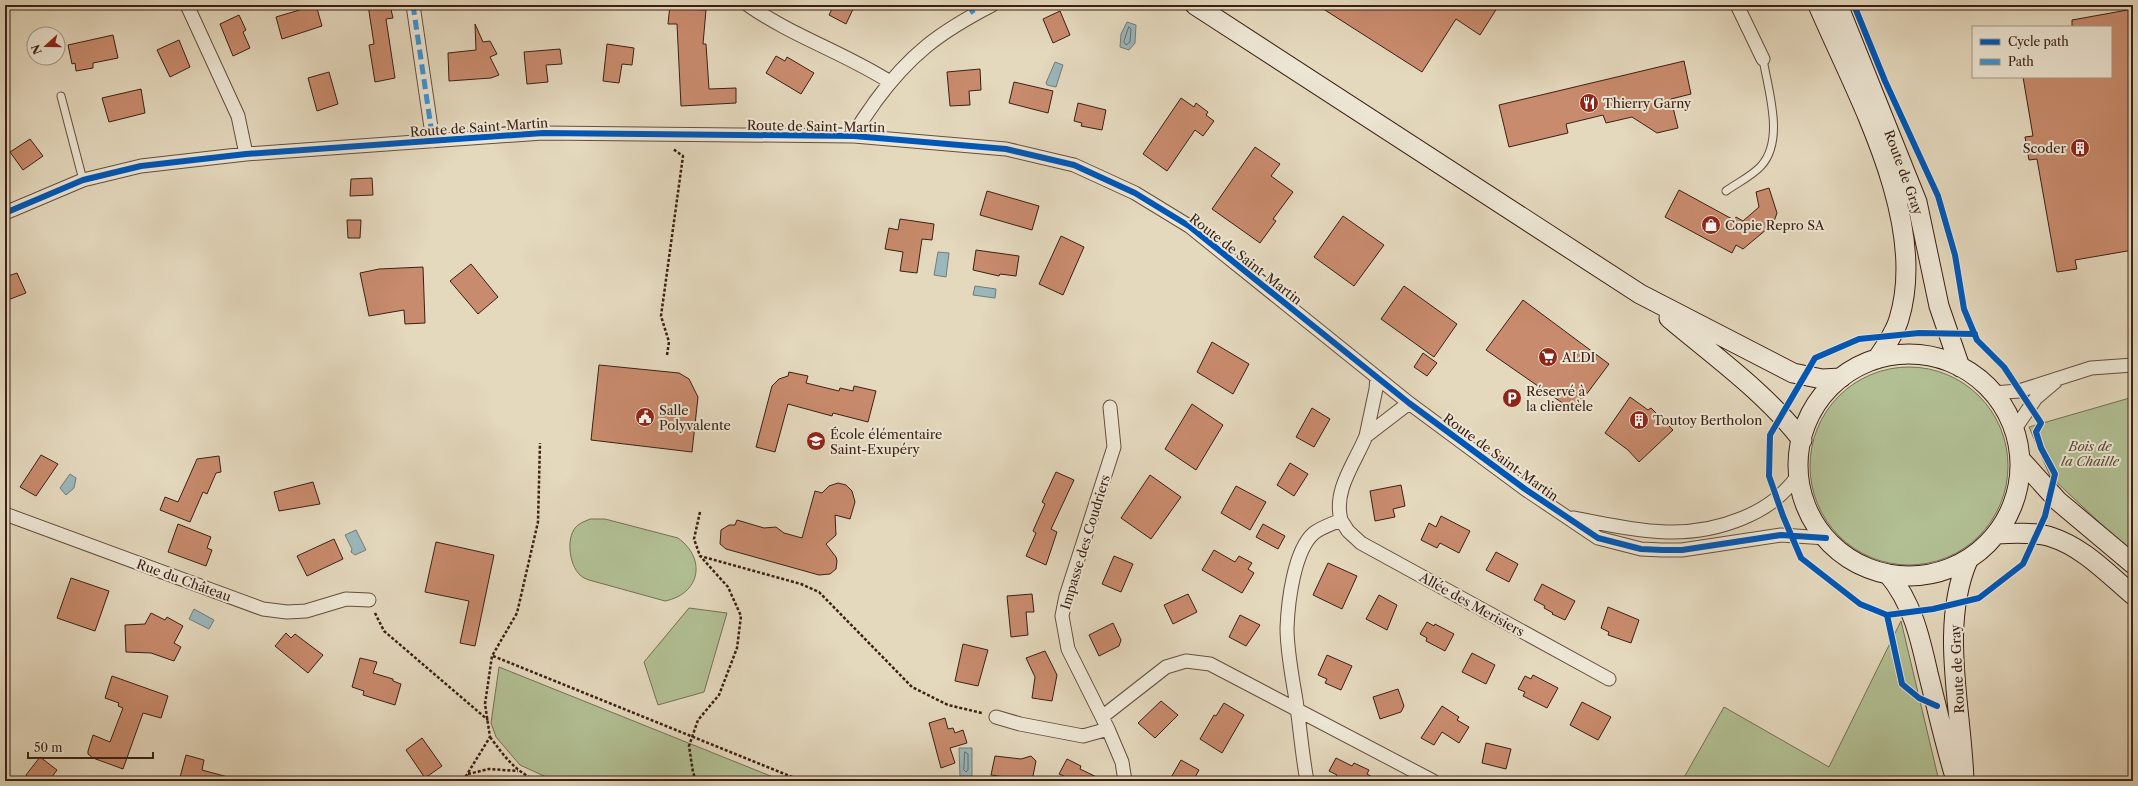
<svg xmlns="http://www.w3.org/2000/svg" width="2138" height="786" viewBox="0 0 2138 786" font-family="'Libre Caslon Text',serif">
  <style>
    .green { fill: #b1bf93; stroke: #767054 }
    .water { fill: #9ab7bc; stroke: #747b79 }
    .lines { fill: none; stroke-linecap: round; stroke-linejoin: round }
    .shore { stroke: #6a6c68; stroke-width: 1 }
    .building { fill: #c88b6d; stroke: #3b2014 }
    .lane-casing { stroke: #654e3e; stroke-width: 9 }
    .street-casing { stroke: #654e3e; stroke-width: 15 }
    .secondary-casing { stroke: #3b2014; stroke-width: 21 }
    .path { stroke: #3b2014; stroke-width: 2.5; stroke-dasharray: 3 2; stroke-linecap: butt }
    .lane { stroke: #ede6d4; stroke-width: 7 }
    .street { stroke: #ede6d4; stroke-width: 13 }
    .secondary { stroke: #ede6d4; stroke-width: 19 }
    .quiet { stroke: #3e94d3; stroke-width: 5; stroke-dasharray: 10 5; stroke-linecap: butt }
    .cycleway-casing { stroke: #ede6d4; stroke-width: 8 }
    .cycleway { stroke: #0057b8; stroke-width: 6 }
    .labels { text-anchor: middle; stroke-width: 4; stroke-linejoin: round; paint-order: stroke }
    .poi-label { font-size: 13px; fill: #3b2014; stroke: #ede6d4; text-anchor: start }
    .street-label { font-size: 13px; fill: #3b2014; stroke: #ede6d4 }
    .park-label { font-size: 13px; font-style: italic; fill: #584834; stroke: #ede6d4 }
  </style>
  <rect width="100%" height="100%" fill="#e4d8bd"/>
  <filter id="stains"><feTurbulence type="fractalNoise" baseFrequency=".005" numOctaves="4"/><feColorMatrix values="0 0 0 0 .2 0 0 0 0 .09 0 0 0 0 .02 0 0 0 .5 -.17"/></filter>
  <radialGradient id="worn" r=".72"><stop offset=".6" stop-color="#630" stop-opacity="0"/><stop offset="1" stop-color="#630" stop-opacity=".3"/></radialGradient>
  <path class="green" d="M1810 466a99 99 0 1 1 198 0a99 99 0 1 1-198 0Z
    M2133 397V554L2050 476 2029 427Z
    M590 519H605L678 538C707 559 700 594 665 601L589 580C586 579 582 577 580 575 569 565 565 535 578 525 582 522 586 521 590 519Z
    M689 608 727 613 704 692 658 705 644 662Z
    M1901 621 1939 781H1682L1724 707 1829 767Z
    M499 667 778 779V781H555L520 765 496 737 491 723Z"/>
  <path class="water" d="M1127 22 1136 25 1135 43 1129 50 1120 47 1121 34Z
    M1055 62 1063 65 1056 87 1047 85 1046 83Z
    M938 252 949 253 946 277 934 275Z
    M975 286 996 289 995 298 973 295Z
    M70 474 76 478 74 488 66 495 60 488Z
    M356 530 366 550 355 555 351 552 352 549 345 535Z
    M194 609 214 620 209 629 189 619Z
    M959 748H972V776H960Z"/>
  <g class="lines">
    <path class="shore" d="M1129 27 1131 29 1130 42 1126 45 1124 42Z
      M965 752 968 754V770L966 772 964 770Z"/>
  </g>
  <path class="building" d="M316 5 322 26 282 39 276 17Z
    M368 5H390L393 18 386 19 395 78 375 82 369 45 374 44Z
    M670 5H688V9L706 10 703 44H706L709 89 736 88V103L681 106 677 24H668Z
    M834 5H855L846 24 829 15Z
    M1317 5H1499L1480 35 1456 19 1422 72Z
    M2133 9V250L2075 260 2077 269 2057 272 2037 159 2029 160 2025 137 2033 136 2023 77H2111V27H2072V20Z
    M1060 11 1070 35 1053 43 1043 19Z
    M239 15 246 30 243 32 250 48 233 56 220 24Z
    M475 24 483 42 490 41 497 54 490 57 499 75 491 78 449 81 448 53 476 50Z
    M113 35 118 58 93 63V68L76 71 75 63 72 64 68 45Z
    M179 40 190 67 170 77 157 50Z
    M607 44 634 48 632 65 622 64 619 83 603 81Z
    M560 49 562 64 546 65 548 82 527 84 524 52Z
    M776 56 785 61 787 57 814 73 801 94 766 73Z
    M1684 61 1691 94 1671 99 1678 128 1657 133 1632 117 1606 123 1603 115 1566 124 1568 133 1509 147 1499 105Z
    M980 69 981 90 969 91 970 105 950 106 947 72Z
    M329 72 338 104 317 111 308 78Z
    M1014 82 1053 91 1048 113 1009 103Z
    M141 89 145 113 109 122 102 98Z
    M1181 98 1194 107 1196 103 1208 112 1206 115 1214 121 1203 136 1195 130 1167 171 1143 154Z
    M1078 103 1106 110 1102 130 1081 126 1082 123 1074 121Z
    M30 139 43 156 23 170 10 152Z
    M1255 147 1280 164 1271 176 1293 192 1273 219 1276 221 1260 243 1212 209Z
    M372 178 373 195 350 196 351 179Z
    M1769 188 1777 213 1773 224 1743 249 1736 245 1732 253 1665 217 1679 190 1734 220 1736 217 1743 221 1759 207 1756 192Z
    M987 191 1039 206 1032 230 980 215Z
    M1343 216 1384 245 1354 286 1314 257Z
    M900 219 934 224 932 240 922 239 917 273 900 271 903 252 885 249 889 228 898 230Z
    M347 220H361L360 238H348Z
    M1061 236 1084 247 1063 295 1039 284Z
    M976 250 1019 256 1016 276 1000 274 999 276 973 270Z
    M471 264 498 297 478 314 450 281Z
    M423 267 425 323 405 324 404 310 369 316 360 273 379 269Z
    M17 273 26 293 5 301V277Z
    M1404 286 1457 324 1434 357 1381 319Z
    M1523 300 1609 364 1574 411 1486 350Z
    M1212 342 1249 364 1233 394 1197 372Z
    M1423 353 1437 363 1427 376 1414 367Z
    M599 365 679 373 689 379 698 397 692 452 591 440Z
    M789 372 808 376 806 383 839 391 840 388 853 391 854 386 876 391 868 422 833 413 832 416 788 404 775 452 756 447 772 386 779 379 788 376Z
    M1630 397 1648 410 1651 408 1673 430 1639 462 1628 450 1605 433Z
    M1192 404 1223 425 1196 470 1165 449Z
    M1312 408 1330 419 1314 447 1296 437Z
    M41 455 58 464 36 496 20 487Z
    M219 456 221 472 216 473 207 494 203 492 190 522 160 510 165 497 178 502 197 459Z
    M1290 463 1308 474 1294 496 1277 485Z
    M1056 472 1074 480 1051 529 1057 532 1046 565 1026 556 1036 533 1033 531 1045 504 1042 502Z
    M1150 475 1181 497 1151 539 1121 518Z
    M313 482 320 504 279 511 274 492Z
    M838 483 846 485 852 491 855 502 850 519 835 515 836 535 826 544 836 557 837 561 836 569 830 574 819 575 726 549 720 544 721 530 729 525H735L737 520 764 528 776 527 784 533 802 538 815 491 822 493 829 486Z
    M1401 485 1405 506 1393 509 1395 517 1375 521 1370 491Z
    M1236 486 1266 502 1250 530 1221 513Z
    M1441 516 1470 531 1459 553 1440 543 1437 548 1421 540 1429 523 1436 527Z
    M178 524 211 537 207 548 212 550 206 566 168 552Z
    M1263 524 1285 536 1278 549 1256 537Z
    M334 539 343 559 307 576 297 556Z
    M436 542 494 555 475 646 460 643 469 601 425 592Z
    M1214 550 1235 562 1239 556 1252 563 1248 569 1254 573 1242 593 1202 570Z
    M1496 552 1518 564 1509 582 1486 570Z
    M1114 556 1133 564 1121 592 1102 584Z
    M1328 563 1357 576 1342 609 1313 595Z
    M71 578 109 591 95 631 57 618Z
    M1542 584 1575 601 1565 620 1552 614 1553 613 1544 608 1545 606 1534 600Z
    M1032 594 1034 612H1026L1028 635 1011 637 1007 596Z
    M1188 594 1197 612 1173 624 1164 605Z
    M1379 595 1397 605 1387 630 1366 619Z
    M1608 607 1639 620 1631 643 1608 635 1609 632 1601 628Z
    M151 613 165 620 167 617 183 626 174 643 181 647 174 661 151 653 126 652 125 625 145 624Z
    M1240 615 1260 625 1246 646 1229 637Z
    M1427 622 1434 626 1435 624 1454 634 1445 651 1426 641 1427 638 1420 634Z
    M1113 623 1121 640 1119 646 1099 656 1089 635Z
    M286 633 291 638 295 634 323 655 308 673 275 646Z
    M963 644 988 650 978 686 955 681Z
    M1045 651 1057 675 1052 701 1032 698 1035 677 1026 658Z
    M1472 653 1495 665 1486 684 1462 672Z
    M1327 655 1352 666 1341 690 1325 683 1327 679 1318 675Z
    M360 658 377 662 373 673 393 679V681L401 684 395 705 363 695 364 691 352 687Z
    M1533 675 1558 688 1547 708 1523 696 1525 692 1518 689 1525 676 1531 679Z
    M112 676 168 696 161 718 143 713 123 769 93 758 88 754V751L93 735 110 742 123 708 118 706 119 703 105 698Z
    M1398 689 1404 706 1401 712 1380 719 1373 697Z
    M1161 701 1178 715 1155 738 1138 723Z
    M1582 702 1611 717 1598 740 1570 725Z
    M1224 703 1244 715 1222 753 1200 739 1214 715 1216 716Z
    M1442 706 1459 717 1457 720 1469 727 1459 743 1442 732 1434 745 1421 738Z
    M945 718 948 729 953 728 955 733 963 730 967 743 950 748 955 763 941 768 929 723Z
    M422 738 442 766 425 778 406 750Z
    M1486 743 1511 749 1506 769 1482 763Z
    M186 755 204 760 202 770 228 777 227 781H179Z
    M995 756 1021 759 1031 756 1036 761 1032 781 991 775Z
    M40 757 57 770 49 781H33L26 775Z
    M1336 758 1352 766 1354 763 1369 770 1367 774 1379 781H1334L1337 775 1329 771Z
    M1067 759 1081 766 1080 769 1105 781H1061L1064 776 1059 774Z
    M1181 760 1199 770 1193 781H1169Z"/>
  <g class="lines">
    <defs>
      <path id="lane" d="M61 96 83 180
        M1726 191C1737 183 1752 176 1761 166 1785 140 1768 90 1763 59"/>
      <path id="street" d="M187 5 238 116 246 154
        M413 5 433 141
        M748 5C792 36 845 53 890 82
        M1737 5 1763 59
        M854 136C859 123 868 113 875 102 910 54 940 32 992 5
        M5 213 83 180 141 166 246 154 543 133 854 136 1006 149 1074 165 1135 193 1189 226 1409 403 1525 489 1598 538 1641 549 1662 550H1682L1781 535 1826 538
        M1377 377 1376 389 1366 436 1409 403
        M1993 393 2019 391 2091 368 2133 365
        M1110 407 1114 447 1066 596 1062 616 1068 649 1108 729 1122 762 1125 781
        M2014 430 2036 398 2055 382
        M5 514 263 609 287 612 306 611 346 599 369 600
        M1573 518C1633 529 1683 543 1743 518 1767 508 1784 495 1799 474
        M1341 520 1348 531 1361 543 1609 679
        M996 717 1020 724 1083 736 1108 729
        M1102 717 1166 667 1186 661 1210 664 1433 781
        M1307 781C1302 754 1300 727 1296 700 1292 676 1287 651 1287 628 1288 602 1294 550 1314 533 1322 527 1332 524 1341 520 1333 490 1355 463 1366 436"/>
      <path id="secondary" d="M1195 5 1640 294 1793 373 1822 379 1841 378
        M1818 5C1856 94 1929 221 1899 319 1895 333 1885 347 1877 359
        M1838 5 1917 202 1939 306 1960 367
        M1669 318C1714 356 1766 393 1802 440
        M1798 465a111 111 0 1 1 222 0a111 111 0 1 1-222 0Z
        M2020 459 2058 501 2133 564
        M1997 534C2014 533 2035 532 2051 537 2083 547 2108 574 2133 595
        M1888 574C1912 602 1920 637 1928 673 1937 708 1945 745 1956 780
        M1964 781C1962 710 1939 627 1968 560"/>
    </defs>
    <use href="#lane" class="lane-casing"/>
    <use href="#street" class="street-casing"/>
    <use href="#secondary" class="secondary-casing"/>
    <path class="path" d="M667 355 669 342 661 316 683 156 673 149
      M700 512 694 539 700 556 801 584 819 592 912 687 948 705 982 713
      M375 613 384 631 488 720
      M493 656 802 781
      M490 737C505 757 513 769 536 781
      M468 774 489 769 518 771
      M463 781 490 737 485 704 492 656 517 613 538 522 540 443
      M696 781 693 772 689 746 698 720 719 695 737 648 741 616 728 587 701 557"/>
    <use href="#lane" class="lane"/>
    <use href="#street" class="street"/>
    <use href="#secondary" class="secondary"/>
    <path class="quiet" d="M413 5 433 141
      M968 5 974 14"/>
    <defs>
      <path id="cycleway" d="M1854 5 1885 81 1938 196 1955 255 1964 309 1977 340 2004 367 2041 423 2036 432 2041 448 2055 474 2045 516 2023 564 1979 598 1933 609 1887 615 1860 604 1801 558 1783 516 1769 476 1770 435 1815 358 1859 339 1919 333 1975 334
        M5 213 83 180 141 166 246 154 543 133 854 136 1006 149 1074 165 1135 193 1189 226 1409 403 1525 489 1598 538 1641 549 1662 550H1682L1781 535 1826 538
        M1887 615 1902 684 1919 698 1937 706"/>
    </defs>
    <use href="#cycleway" class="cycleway-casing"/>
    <use href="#cycleway" class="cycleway"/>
  </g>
  <defs>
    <symbol id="restaurant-disc" viewBox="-11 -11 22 22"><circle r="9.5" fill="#8f2418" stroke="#ede6d4"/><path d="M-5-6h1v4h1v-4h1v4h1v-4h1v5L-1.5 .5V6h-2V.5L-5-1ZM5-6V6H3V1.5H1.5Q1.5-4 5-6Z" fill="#fff"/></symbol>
    <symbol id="building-disc" viewBox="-11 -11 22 22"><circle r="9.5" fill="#8f2418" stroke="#ede6d4"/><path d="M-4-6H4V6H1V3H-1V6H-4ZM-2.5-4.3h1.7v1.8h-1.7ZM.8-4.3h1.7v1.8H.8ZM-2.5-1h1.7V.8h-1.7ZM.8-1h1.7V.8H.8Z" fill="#fff"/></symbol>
    <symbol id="shop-disc" viewBox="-11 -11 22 22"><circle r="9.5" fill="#8f2418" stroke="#ede6d4"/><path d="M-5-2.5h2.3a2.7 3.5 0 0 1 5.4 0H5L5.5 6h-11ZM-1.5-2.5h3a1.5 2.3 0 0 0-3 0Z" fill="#fff"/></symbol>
    <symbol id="supermarket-disc" viewBox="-11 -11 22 22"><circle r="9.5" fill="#8f2418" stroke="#ede6d4"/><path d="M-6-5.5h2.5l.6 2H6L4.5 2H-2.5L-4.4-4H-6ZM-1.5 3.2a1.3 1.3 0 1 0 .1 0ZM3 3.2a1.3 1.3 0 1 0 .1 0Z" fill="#fff"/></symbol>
    <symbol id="parking-disc" viewBox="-11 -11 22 22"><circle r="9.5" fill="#8f2418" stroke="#ede6d4"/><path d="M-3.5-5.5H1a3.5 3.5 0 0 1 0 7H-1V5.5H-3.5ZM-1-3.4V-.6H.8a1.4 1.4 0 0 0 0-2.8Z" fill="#fff"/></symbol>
    <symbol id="civic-disc" viewBox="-11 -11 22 22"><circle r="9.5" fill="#8f2418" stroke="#ede6d4"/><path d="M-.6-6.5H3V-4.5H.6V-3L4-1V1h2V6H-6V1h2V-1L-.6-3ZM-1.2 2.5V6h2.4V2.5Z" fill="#fff"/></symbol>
    <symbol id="school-disc" viewBox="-11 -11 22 22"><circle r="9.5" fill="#8f2418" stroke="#ede6d4"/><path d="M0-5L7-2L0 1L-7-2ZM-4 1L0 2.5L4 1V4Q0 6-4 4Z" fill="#fff"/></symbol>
  </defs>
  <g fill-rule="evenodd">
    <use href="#restaurant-disc" x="1578" y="92" width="22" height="22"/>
    <use href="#building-disc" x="2069" y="137" width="22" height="22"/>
    <use href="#shop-disc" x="1700" y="214" width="22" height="22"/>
    <use href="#supermarket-disc" x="1537" y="346" width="22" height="22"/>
    <use href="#parking-disc" x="1501" y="387" width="22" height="22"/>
    <use href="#civic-disc" x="634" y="406" width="22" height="22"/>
    <use href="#building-disc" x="1628" y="409" width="22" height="22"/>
    <use href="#school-disc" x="805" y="430" width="22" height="22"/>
  </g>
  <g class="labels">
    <g class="poi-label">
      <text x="1603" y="108">Thierry Garny</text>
      <text x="2066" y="153" text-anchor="end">Scoder</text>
      <text x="1725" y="230">Copie Repro SA</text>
      <text x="1562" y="362">ALDI</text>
      <text x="1526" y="396">Réservé à<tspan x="1526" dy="15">la clientèle</tspan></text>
      <text x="659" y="415">Salle<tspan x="659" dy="15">Polyvalente</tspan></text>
      <text x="1653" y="425">Toutoy Bertholon</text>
      <text x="830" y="439">École élémentaire<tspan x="830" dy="15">Saint-Exupéry</tspan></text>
    </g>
    <g class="street-label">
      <text transform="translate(816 126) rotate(1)" y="5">Route de Saint-Martin</text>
      <text transform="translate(479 127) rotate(-4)" y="5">Route de Saint-Martin</text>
      <text transform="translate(1904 172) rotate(70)" y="5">Route de Gray</text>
      <text transform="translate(1246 259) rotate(38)" y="5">Route de Saint-Martin</text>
      <text transform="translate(1501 457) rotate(36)" y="5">Route de Saint-Martin</text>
      <text transform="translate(1085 542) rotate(-73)" y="5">Impasse des Coudriers</text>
      <text transform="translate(184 580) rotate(20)" y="5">Rue du Château</text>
      <text transform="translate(1472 604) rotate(29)" y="5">Allée des Merisiers</text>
      <text transform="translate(1957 669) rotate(-93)" y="5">Route de Gray</text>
    </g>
    <g class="park-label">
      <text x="2090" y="451">Bois de<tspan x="2090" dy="15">la Chaille</tspan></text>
    </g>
  </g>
  <rect width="2138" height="786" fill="none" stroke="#e4d8bd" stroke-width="20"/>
  <rect x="6" y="6" width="2126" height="774" fill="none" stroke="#3b2014" stroke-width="2"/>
  <rect x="10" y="10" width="2118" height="766" fill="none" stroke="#3b2014"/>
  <rect x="1972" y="26" width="140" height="52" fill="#ede6d4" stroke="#a69787"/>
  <rect x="1980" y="39" width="20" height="6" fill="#0057b8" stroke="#a69787"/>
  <text x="2008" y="46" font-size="12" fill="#3b2014">Cycle path</text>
  <rect x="1980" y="59" width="20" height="6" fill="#3e94d3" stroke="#a69787"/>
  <text x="2008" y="66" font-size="12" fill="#3b2014">Path</text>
  <g transform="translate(46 46) rotate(249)"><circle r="19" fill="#ede6d4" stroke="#a69787"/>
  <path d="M0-3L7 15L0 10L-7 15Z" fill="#8f2418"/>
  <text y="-6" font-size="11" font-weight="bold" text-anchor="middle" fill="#3b2014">N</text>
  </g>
  <path d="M28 752v6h125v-6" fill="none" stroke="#3b2014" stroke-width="2"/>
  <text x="34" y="752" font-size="12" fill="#3b2014" stroke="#ede6d4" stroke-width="3" paint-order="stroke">50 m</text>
  <rect width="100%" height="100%" filter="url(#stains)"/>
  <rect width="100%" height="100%" fill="url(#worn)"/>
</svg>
